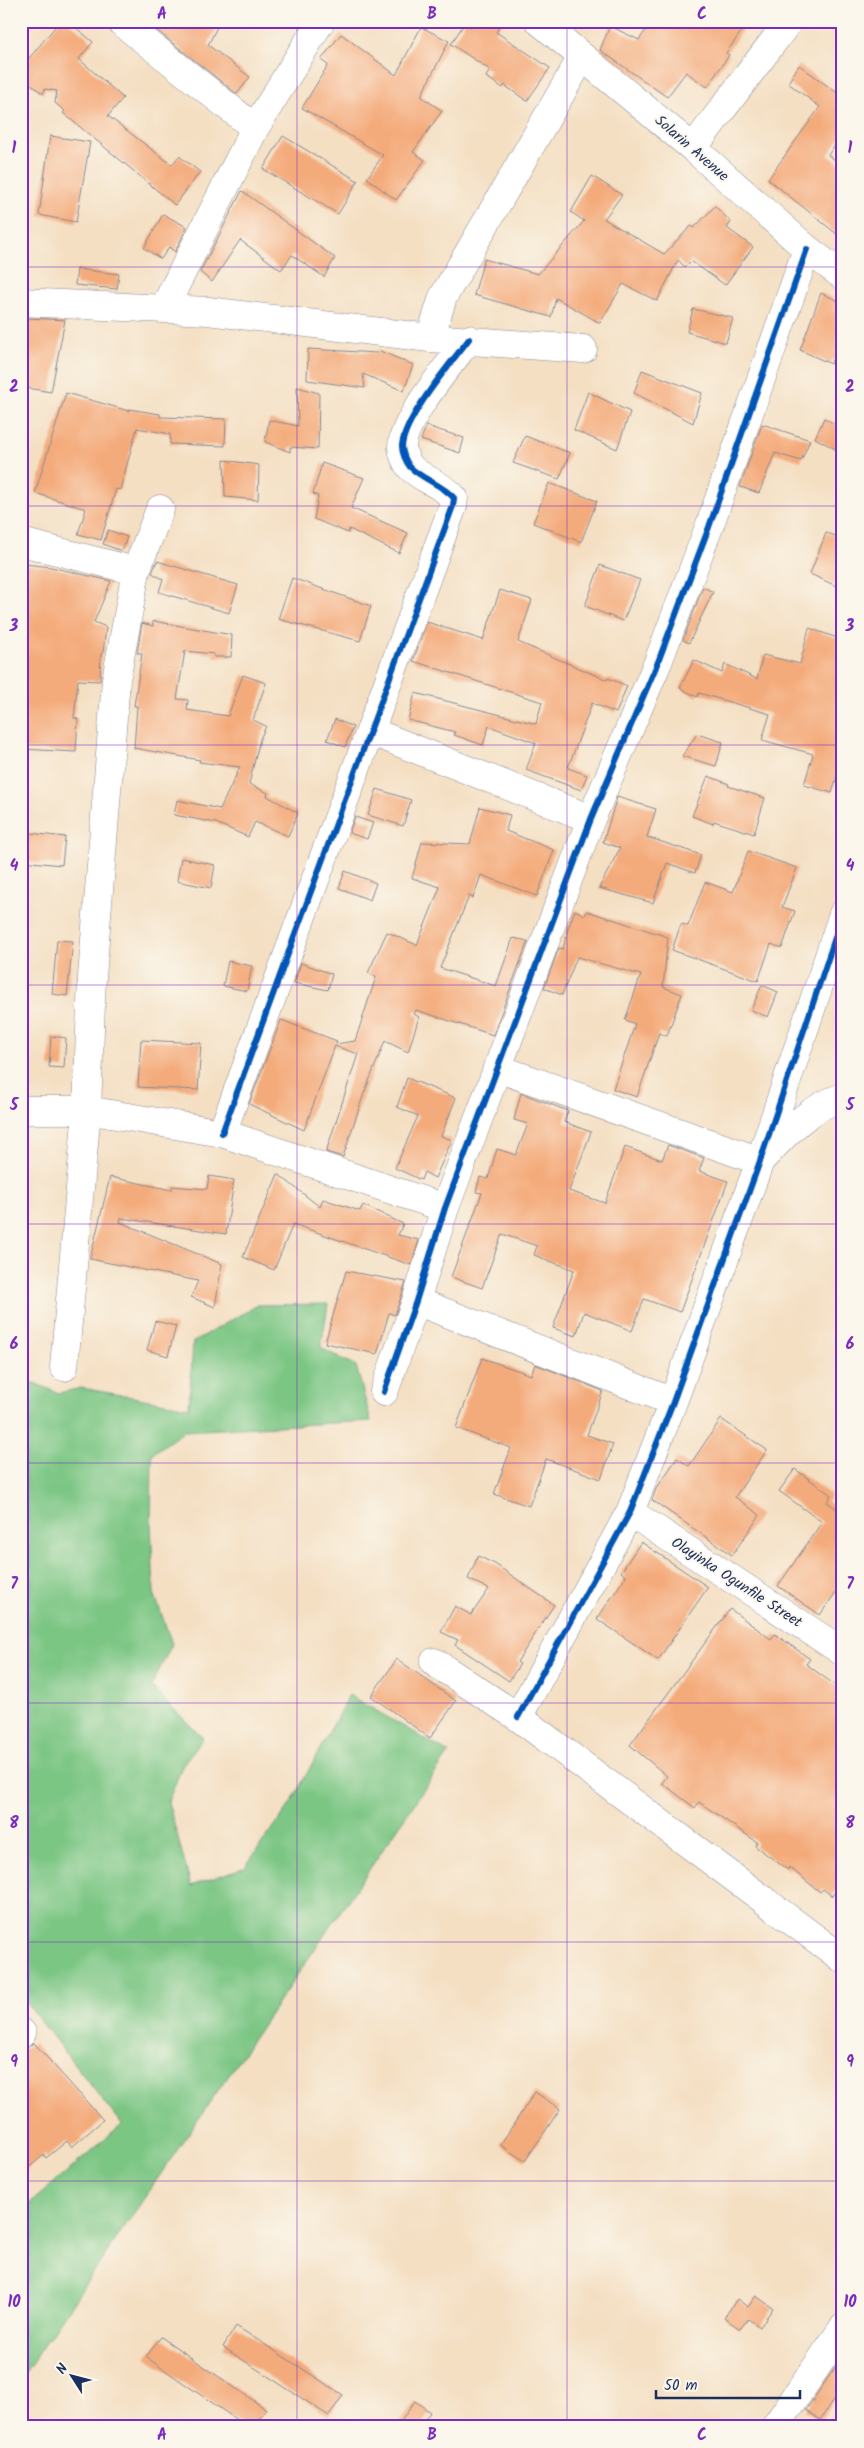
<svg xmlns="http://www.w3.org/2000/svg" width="864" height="2448" viewBox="0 0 864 2448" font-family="Kalam,sans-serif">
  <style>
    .green { fill: #7cc684; stroke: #4c7a71 }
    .building { fill: #f4ab7c }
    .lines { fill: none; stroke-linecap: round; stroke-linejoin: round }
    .minor-casing { stroke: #888790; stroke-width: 29 }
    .minor { stroke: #fff; stroke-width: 28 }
    .cycleway-casing { stroke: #fbf7ec; stroke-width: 9 }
    .cycleway { stroke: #0057b8; stroke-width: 6 }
    .grid { fill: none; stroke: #7b2cbf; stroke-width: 1; stroke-opacity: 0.55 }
    .labels { text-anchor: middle; stroke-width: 4; stroke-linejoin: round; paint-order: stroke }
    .street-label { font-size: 15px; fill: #1b2f5e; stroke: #fbf7ec }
    .neatline { fill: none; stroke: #7b2cbf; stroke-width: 2 }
    .grid-label { font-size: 16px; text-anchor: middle; font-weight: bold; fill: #7b2cbf }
  </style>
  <rect width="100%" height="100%" fill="#fbf7ec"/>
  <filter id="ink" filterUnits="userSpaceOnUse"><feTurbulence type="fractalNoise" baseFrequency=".02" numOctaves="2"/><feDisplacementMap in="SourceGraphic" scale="10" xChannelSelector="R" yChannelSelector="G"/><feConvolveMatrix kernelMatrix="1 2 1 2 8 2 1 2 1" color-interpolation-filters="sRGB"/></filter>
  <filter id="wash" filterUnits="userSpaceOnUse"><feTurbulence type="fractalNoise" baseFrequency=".0096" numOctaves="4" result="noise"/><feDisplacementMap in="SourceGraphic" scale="20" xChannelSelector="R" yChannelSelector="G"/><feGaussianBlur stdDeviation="1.12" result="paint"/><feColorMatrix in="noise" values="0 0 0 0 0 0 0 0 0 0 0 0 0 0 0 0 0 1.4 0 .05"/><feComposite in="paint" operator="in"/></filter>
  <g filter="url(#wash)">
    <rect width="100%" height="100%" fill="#f4dfc3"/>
    <path class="green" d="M328 1304 321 1348 356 1366 371 1421 184 1431 152 1454 151 1523 154 1593 172 1644 151 1687 203 1738 183 1764 168 1802 191 1886 245 1867 290 1805 349 1695 449 1753 21 2378V2211L122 2125 21 1996V1378L59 1393 81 1388 189 1407 193 1342 258 1305Z"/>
    <g id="blocks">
      <path class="building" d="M60 21H68L93 42 79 59 123 98 108 116 172 165 179 156 200 172 175 205 63 113 65 111 55 103 57 91 45 89 43 94 21 76V68Z
        M145 21H220L208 45 250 77 237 94Z
        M466 21H503L496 32 550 68 527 101 504 85 503 88 486 77 490 70 451 44Z
        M652 21H749L726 53 729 55 707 87 686 72 667 97 600 50 610 26 639 40Z
        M421 27 449 41 421 96 442 111 413 152 425 160 396 200 367 178 383 155 302 108 328 65 321 60 341 34 396 75Z
        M799 65 843 97V134L828 155 843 166V239L768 179 820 107 788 83Z
        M50 136 90 142 76 222 39 215Z
        M283 136 358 181 338 214 263 169Z
        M592 176 622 195 604 219 664 254 691 226 694 228 715 206 731 222 727 228 753 247 725 285 691 261 685 267 678 260 657 301 623 284 600 323 556 298 551 317 474 295 484 259 538 274 584 221 571 212Z
        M242 191 335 258 324 277 292 255 281 270 240 240 212 282 200 272Z
        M163 214 187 227 175 252 169 247 161 259 144 248Z
        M77 269 119 274 117 289 75 285Z
        M821 293 843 303V363L832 360 831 364 800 350Z
        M693 309 733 318 726 343 687 332Z
        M27 318 65 320 51 392 21 387V350Z
        M308 349 377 353 378 350 413 365 404 391 363 374 365 388 307 380Z
        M642 370 702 393 693 423 634 393Z
        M297 387 319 393 318 449 290 447V452L265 442 269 420 298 426Z
        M588 392 630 412 617 449 574 430Z
        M66 393 129 411V409L160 414V417L226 419 225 446 170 444V434L137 428 120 490 116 489 101 540 78 534 86 509 35 493Z
        M824 418 843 428V453L815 438Z
        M762 424 810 440 801 461 775 453 759 493 740 487Z
        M426 426 464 438 460 453 421 440Z
        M525 436 570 453 559 479 513 463Z
        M224 460 259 465 258 500 225 497Z
        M322 463 364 478 351 508 408 533 399 553 349 529 348 533 314 519 318 496 313 494Z
        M549 483 597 501 581 542 533 523Z
        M108 530 127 537 122 551 103 544Z
        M826 533 843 538V589L810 574Z
        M157 561 238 585 229 613 159 592 163 579 152 573Z
        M24 564 51 567 111 581 94 622 106 627 103 653 101 654 100 681 78 680 74 718 78 719 76 752 21 749V589Z
        M600 565 640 580 623 621 585 606Z
        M292 578 371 606 360 641 278 619Z
        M703 587 713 592 689 643 683 640Z
        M500 590 532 600 518 642 607 680 608 678 627 686 616 713 592 703 568 768 587 775 581 790 526 770 536 743 489 726 483 745 454 735 455 732 408 720 415 693 536 724 542 702 413 661 427 622 483 640Z
        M153 621 232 635 231 657H214V654L185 651 177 699 188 700 187 710 228 716 243 675 266 683 253 720 266 726 260 739 249 784 268 793 267 796 298 813 288 836 255 822 248 837 216 823 174 815 177 800 220 809 240 767 199 762 200 760 134 748 137 706H134L142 653H137L142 623 153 626Z
        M809 628 843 640V696L838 733 843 734V756L832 793 804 785 813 754 762 740 770 714 699 693 697 697 680 688 694 660 722 673 725 664 757 679 763 655 800 664Z
        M335 719 353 727 345 747 327 740Z
        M697 734 723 742 716 766 682 756Z
        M708 776 729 784 728 786 765 798 754 834 714 821 713 824 692 816Z
        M377 789 411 800 403 826 368 815Z
        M617 797 656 809 647 837 701 855 695 873 667 863 653 903 599 888 620 848 603 842Z
        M480 807 510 815 506 831 554 850 537 896 481 875 473 898 469 896 440 968 496 986 513 938 528 941 493 1035 416 1010 414 1014 419 1017 408 1052 385 1041 363 1096 343 1157 326 1152 358 1054 335 1046 304 1130 249 1104 281 1020 337 1041 336 1044 355 1041 376 977 368 973 387 932 417 945 440 887 412 878 422 842 470 844Z
        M355 817 373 823 367 839 349 833Z
        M21 832 65 837 62 865 21 861Z
        M748 851 797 868 782 907 795 911 782 948 771 944 758 981 672 950 681 924 688 926 705 882 733 892Z
        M181 858 215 865 211 888 177 881Z
        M345 871 376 883 370 900 339 888Z
        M575 910 585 915 587 911 668 937 663 987 682 994 667 1036 659 1033 637 1097 613 1089 635 1024 625 1020 641 975 577 957 562 995 544 988 559 948 563 949 568 928Z
        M57 940 73 941 67 996 52 994Z
        M228 961 252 966 247 991 223 986Z
        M301 963 332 974 328 990 294 983Z
        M762 985 778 992 768 1017 751 1010Z
        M51 1036 66 1038 64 1068 49 1067Z
        M141 1040 201 1043 198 1090 138 1087Z
        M407 1078 456 1098 441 1136 452 1140 435 1178 424 1172 421 1180 395 1168 418 1116 397 1107Z
        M521 1093 568 1111 564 1122 591 1132 569 1191 605 1203 625 1147 662 1160 668 1145 704 1158 699 1171 728 1181 680 1312 644 1299 632 1331 584 1312 576 1336 553 1328 574 1270 534 1255 537 1246 502 1234 482 1288 451 1277 482 1193 476 1192 480 1177 488 1179 497 1149 516 1155 528 1124 514 1120Z
        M278 1174 320 1207 323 1199 360 1211 363 1205 403 1224 398 1235 419 1240 411 1265 293 1224 274 1270 243 1257Z
        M209 1176 234 1180 226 1234 121 1218 120 1222 222 1264 215 1307 191 1297 198 1281 90 1259 110 1177 172 1190V1186L207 1189Z
        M346 1271 406 1282 395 1315 389 1313 377 1354 325 1343Z
        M155 1321 176 1326 168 1356 147 1350Z
        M482 1358 531 1375 535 1364 603 1391 587 1435 613 1444 601 1479 546 1459 529 1506 494 1494 511 1448 456 1428Z
        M721 1419 767 1450 735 1497 760 1515 732 1555 652 1500 656 1489 677 1458 689 1466Z
        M795 1469 831 1495 827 1502 843 1513V1582L820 1615 778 1586 822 1522 779 1491Z
        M641 1542 708 1587 658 1660 597 1619 626 1576 621 1572Z
        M478 1556 495 1564 554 1605 517 1662 520 1664 509 1681 455 1645 458 1640 441 1632 455 1606 471 1615 489 1589 468 1579Z
        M730 1609 771 1639 775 1634 810 1659 806 1664 843 1691V1881L832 1896 823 1889 820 1892 789 1867 788 1870 755 1846 757 1842 699 1802 695 1808 662 1783 667 1776 630 1745Z
        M397 1659 456 1701 430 1738 371 1696Z
        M34 2043 103 2120 72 2147 67 2141 46 2158 44 2155 21 2174V2050Z
        M535 2092 560 2109 525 2161 500 2145Z
        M756 2296 773 2308 760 2327 748 2319 740 2329 724 2318 737 2299 748 2307Z
        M236 2326 343 2395 329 2416 223 2347Z
        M161 2337 266 2409 253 2427H247L146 2357Z
        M843 2356V2386L820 2420 806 2410Z
        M415 2401 430 2412 420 2427H397Z"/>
    </g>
  </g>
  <g filter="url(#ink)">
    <use href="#blocks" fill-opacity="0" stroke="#888790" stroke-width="1"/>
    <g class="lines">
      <defs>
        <path id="minor" d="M120 21 255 128
          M539 21 693 148 807 249 843 276
          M693 148 789 21
          M21 302 208 311 430 338 583 349
          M164 308 255 128 321 21
          M430 338 443 297 582 57
          M21 542 136 571
          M370 731 591 819
          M497 1068 760 1161C785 1135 807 1108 843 1097
          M21 1110H87L222 1133 445 1208
          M222 1133 453 506 454 498C442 484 423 480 410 467 406 462 402 453 402 446 404 418 451 363 469 339
          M416 1301 673 1402
          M64 1367 87 1110 92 977 116 680 136 571 160 509
          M384 1392 416 1301 445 1208 591 819 658 662 709 527 807 249
          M630 1512 843 1652
          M434 1662 518 1717 843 1959
          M518 1717 630 1512 673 1402 760 1161 843 914
          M21 2034 22 2033
          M775 2427 843 2328"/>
      </defs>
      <use href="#minor" class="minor-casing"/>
      <use href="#minor" class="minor"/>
      <defs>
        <path id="cycleway" d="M222 1133 453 506 454 498C442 484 423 480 410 467 406 462 402 453 402 446 404 418 451 363 469 339
          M384 1392 416 1301 445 1208 591 819 658 662 709 527 807 249
          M518 1717 630 1512 673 1402 760 1161 843 914"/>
      </defs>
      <use href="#cycleway" class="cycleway-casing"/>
      <use href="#cycleway" class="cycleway"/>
    </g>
  </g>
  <path class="grid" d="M297 21V2427M567 21V2427M21 267H843M21 506H843M21 745H843M21 985H843M21 1224H843M21 1463H843M21 1703H843M21 1942H843M21 2181H843"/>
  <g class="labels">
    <g class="street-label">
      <text transform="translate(692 148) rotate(41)" y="5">Solarin Avenue</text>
      <text transform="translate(737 1582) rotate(33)" y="5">Olayinka Ogunfile Street</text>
    </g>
  </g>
  <rect width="864" height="2448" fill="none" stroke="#fbf7ec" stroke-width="55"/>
  <g transform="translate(72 2376) rotate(306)" stroke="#fbf7ec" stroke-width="4" paint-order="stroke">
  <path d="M0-4L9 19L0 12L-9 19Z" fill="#1b2f5e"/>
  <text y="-8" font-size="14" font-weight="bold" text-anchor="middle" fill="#1b2f5e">N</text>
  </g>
  <path d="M656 2390v8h144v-8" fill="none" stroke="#1b2f5e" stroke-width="2.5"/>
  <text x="664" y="2390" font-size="15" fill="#1b2f5e" stroke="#fbf7ec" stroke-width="4" paint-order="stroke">50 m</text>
  <rect x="28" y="28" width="808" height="2392" class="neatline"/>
  <g class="grid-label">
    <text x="162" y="19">A</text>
    <text x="432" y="19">B</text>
    <text x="702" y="19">C</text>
    <text x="14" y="153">1</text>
    <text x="850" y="153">1</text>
    <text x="14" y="392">2</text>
    <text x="850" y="392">2</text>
    <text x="14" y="631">3</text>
    <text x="850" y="631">3</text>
    <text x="14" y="871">4</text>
    <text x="850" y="871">4</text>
    <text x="14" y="1110">5</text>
    <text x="850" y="1110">5</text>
    <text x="14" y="1349">6</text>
    <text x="850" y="1349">6</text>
    <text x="14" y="1589">7</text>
    <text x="850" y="1589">7</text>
    <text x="14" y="1828">8</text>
    <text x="850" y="1828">8</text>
    <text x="14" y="2067">9</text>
    <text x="850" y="2067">9</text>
    <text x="14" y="2307">10</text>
    <text x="850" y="2307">10</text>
    <text x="162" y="2440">A</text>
    <text x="432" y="2440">B</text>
    <text x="702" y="2440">C</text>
  </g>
</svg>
